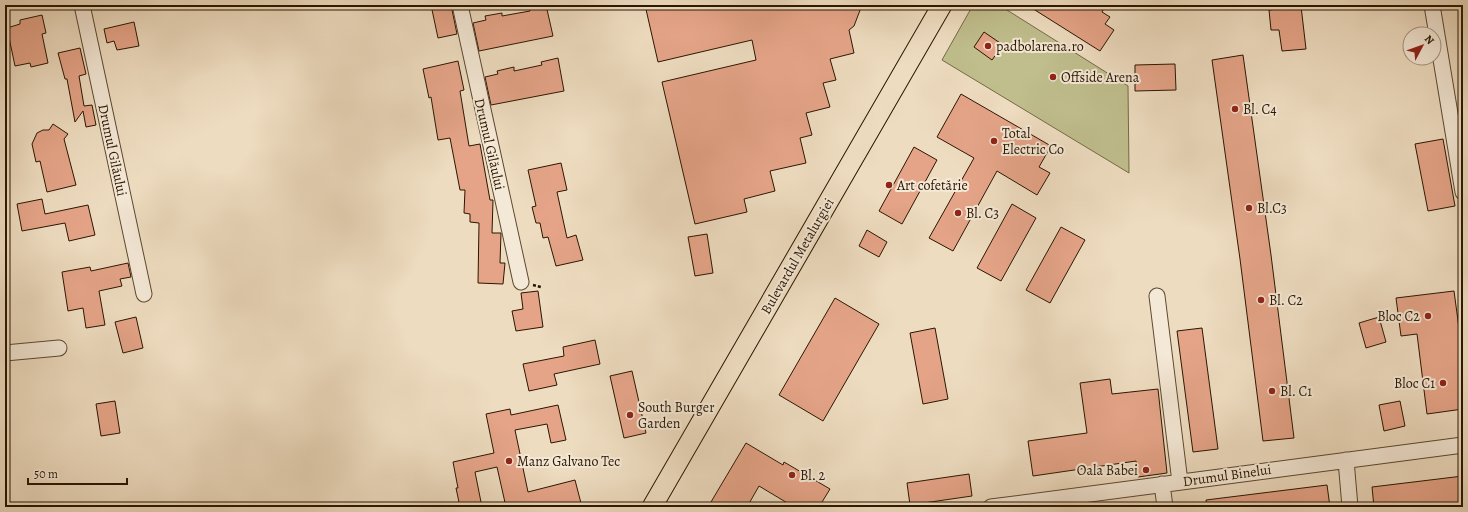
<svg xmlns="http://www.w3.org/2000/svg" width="1468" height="512" viewBox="0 0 1468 512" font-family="Alegreya,serif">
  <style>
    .green { fill: #c0be8d; stroke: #756a46 }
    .building { fill: #e5a488; stroke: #2a1600 }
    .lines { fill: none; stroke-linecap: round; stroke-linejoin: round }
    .minor-casing { stroke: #5b4830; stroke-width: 17 }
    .major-casing { stroke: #2a1600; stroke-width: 21 }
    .path { stroke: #2a1600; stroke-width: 2.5; stroke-dasharray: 3 2; stroke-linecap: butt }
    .minor { stroke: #f4e8d6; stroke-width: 15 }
    .major { stroke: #eedcc0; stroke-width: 19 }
    .poi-dot { fill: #8f2418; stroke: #f4e8d6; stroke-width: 1.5 }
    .labels { text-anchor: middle; stroke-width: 4; stroke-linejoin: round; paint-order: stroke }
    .poi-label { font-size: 14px; fill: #2a1600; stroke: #f4e8d6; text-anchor: start }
    .street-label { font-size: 14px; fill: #2a1600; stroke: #f4e8d6 }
  </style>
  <rect width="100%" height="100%" fill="#eedcc0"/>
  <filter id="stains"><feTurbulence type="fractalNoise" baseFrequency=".005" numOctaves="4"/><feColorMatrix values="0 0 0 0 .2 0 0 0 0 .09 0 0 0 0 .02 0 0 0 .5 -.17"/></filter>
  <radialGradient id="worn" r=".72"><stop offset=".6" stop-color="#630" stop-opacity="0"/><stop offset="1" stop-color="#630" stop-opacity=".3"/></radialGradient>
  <path class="green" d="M973 5H999L1128 86 1129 173 942 60Z"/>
  <path class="building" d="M431 5H451L457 34 438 38Z
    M539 5H546L553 36 479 51 473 23 486 20 485 16 502 13V16L530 11 529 7Z
    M645 5H862L854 26 849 30 854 53 830 59 836 80 823 83 830 107 806 113 812 135 800 138 806 163 770 171 775 191 744 199 747 212 695 224 662 82 756 60 752 40 658 62Z
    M1027 5H1106L1102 12 1110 17 1105 24 1114 30 1100 51Z
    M1301 6 1306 49 1282 51 1279 30H1271L1269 10Z
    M42 15 46 33 42 34 48 63 31 67 30 63 15 66 7 28 20 24V20Z
    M134 22 139 46 117 50 114 41 107 43 104 29Z
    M984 32 1003 45 992 60 974 47Z
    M80 48 86 74 79 76 84 106 92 105 96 125 86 127 83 111 75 122 67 79H65L58 53Z
    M1243 55 1271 255 1294 438 1263 441 1240 259 1212 60Z
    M558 58 564 91 491 105 485 77 498 74 497 71 514 67V71L542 65 541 62Z
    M458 61 464 90 460 91 469 146 480 144 490 200H493L492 233H501L500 263H505L503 284 478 283 479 223 470 222V214L464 213 465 190H460L450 138 438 140 431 97 429 98 423 69Z
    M1175 64 1176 90 1135 91V65Z
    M961 94 1051 146 1039 167 1050 173 1037 195 997 171 953 251 929 238 974 158 937 137Z
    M53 124 68 134 64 139 76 185 47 192 40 161 36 162 32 144 37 133 43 130H49Z
    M1443 139 1455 206 1428 211 1415 144Z
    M914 147 937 160 902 224 879 211Z
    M561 163 567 190 557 192 567 238 576 235 583 260 556 266 548 237 543 238 540 223H536L532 207 536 206 528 170Z
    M42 199 45 214 88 205 95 235 69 241 65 223 22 231 17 204Z
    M1012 204 1036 218 1001 281 977 268Z
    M1061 227 1085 240 1050 303 1026 290Z
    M867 230 887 242 879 257 859 246Z
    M707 234 713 273 695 276 688 237Z
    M128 263 131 277 120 279 122 286 99 291 105 325 86 328 83 308 68 311 62 272 90 267 91 271Z
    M538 291 543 327 516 331 512 311 523 309 521 293Z
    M1454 291 1463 358V409L1427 414 1417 334 1401 336 1396 298Z
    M835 298 879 324 823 421 779 395Z
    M136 317 143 348 123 353 115 322Z
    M1379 317 1386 342 1366 348 1359 323Z
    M935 328 948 399 923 404 910 333Z
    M1202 328 1218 449 1193 452 1177 331Z
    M595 340 600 364 554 374 557 385 529 391 523 364 564 356 563 347Z
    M632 371 646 433 624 438 610 376Z
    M1110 379 1112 394 1158 389 1167 473 1138 477 1136 461 1033 476 1028 441 1087 433 1080 383Z
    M115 401 120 433 101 436 96 404Z
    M1400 401 1405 426 1384 431 1379 405Z
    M558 405 566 440 551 443 547 424 515 430 528 492 575 480 582 507H506L497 467 475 472 482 507H460L456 488H458L453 462 494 453 486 414 510 409 511 415Z
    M746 443 783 465 784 462 830 489 819 507H794L759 486 747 507H708Z
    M969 474 972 496 910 505 907 483Z
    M1463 476V506L1374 507 1372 487Z
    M1327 485 1330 507H1207L1206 500Z"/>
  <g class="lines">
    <defs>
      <path id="minor" d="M82 5 144 294
        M460 5 521 282
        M1432 5 1463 192
        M1157 296 1180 482
        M5 353 59 348
        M1346 460 1350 507
        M1162 484 1165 507
        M991 507 1463 445"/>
      <path id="major" d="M652 507 942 5"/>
    </defs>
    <use href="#minor" class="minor-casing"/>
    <use href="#major" class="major-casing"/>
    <path class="path" d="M533 285 541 287"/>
    <use href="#minor" class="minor"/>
    <use href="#major" class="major"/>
  </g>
  <g class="poi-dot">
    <circle cx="988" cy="46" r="4"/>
    <circle cx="1053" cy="77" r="4"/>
    <circle cx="1235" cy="109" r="4"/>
    <circle cx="994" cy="141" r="4"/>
    <circle cx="889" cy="185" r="4"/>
    <circle cx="1249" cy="208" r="4"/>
    <circle cx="958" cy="213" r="4"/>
    <circle cx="1261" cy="300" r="4"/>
    <circle cx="1428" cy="316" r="4"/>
    <circle cx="1443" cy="383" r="4"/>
    <circle cx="1272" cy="391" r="4"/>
    <circle cx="630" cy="415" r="4"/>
    <circle cx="509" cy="461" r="4"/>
    <circle cx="1146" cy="470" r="4"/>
    <circle cx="792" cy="475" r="4"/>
  </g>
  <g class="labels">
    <g class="poi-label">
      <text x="996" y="51">padbolarena.ro</text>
      <text x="1061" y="82">Offside Arena</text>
      <text x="1243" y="114">Bl. C4</text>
      <text x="1002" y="138">Total<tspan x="1002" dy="16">Electric Co</tspan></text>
      <text x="897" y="190">Art cofetărie</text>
      <text x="1257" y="213">Bl.C3</text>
      <text x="966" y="218">Bl. C3</text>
      <text x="1269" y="305">Bl. C2</text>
      <text x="1420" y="321" text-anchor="end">Bloc C2</text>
      <text x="1435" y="388" text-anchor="end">Bloc C1</text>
      <text x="1280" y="396">Bl. C1</text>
      <text x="638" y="412">South Burger<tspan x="638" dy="16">Garden</tspan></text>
      <text x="517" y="466">Manz Galvano Tec</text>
      <text x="1138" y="475" text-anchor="end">Oala Babei</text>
      <text x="800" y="480">Bl. 2</text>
    </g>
    <g class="street-label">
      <text transform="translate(490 144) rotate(77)" y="5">Drumul Gilăului</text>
      <text transform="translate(113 150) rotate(78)" y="5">Drumul Gilăului</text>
      <text transform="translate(797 256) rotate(-60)" y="5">Bulevardul Metalurgiei</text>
      <text transform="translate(1227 475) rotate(-8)" y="5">Drumul Binelui</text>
    </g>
  </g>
  <rect width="1468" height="512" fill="none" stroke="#eedcc0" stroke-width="20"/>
  <rect x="6" y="6" width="1456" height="500" fill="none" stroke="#2a1600" stroke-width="2"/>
  <rect x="10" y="10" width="1448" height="492" fill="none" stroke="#2a1600"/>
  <g transform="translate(1422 46) rotate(49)"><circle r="19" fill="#f4e8d6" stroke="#a39480"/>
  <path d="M0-3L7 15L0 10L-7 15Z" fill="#8f2418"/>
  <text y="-6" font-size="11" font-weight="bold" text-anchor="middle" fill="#2a1600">N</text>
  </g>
  <path d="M28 478v6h99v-6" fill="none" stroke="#2a1600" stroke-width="2"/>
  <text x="34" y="478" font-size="12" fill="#2a1600" stroke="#f4e8d6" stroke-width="3" paint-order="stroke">50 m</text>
  <rect width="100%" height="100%" filter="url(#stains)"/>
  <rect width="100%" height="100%" fill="url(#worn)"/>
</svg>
